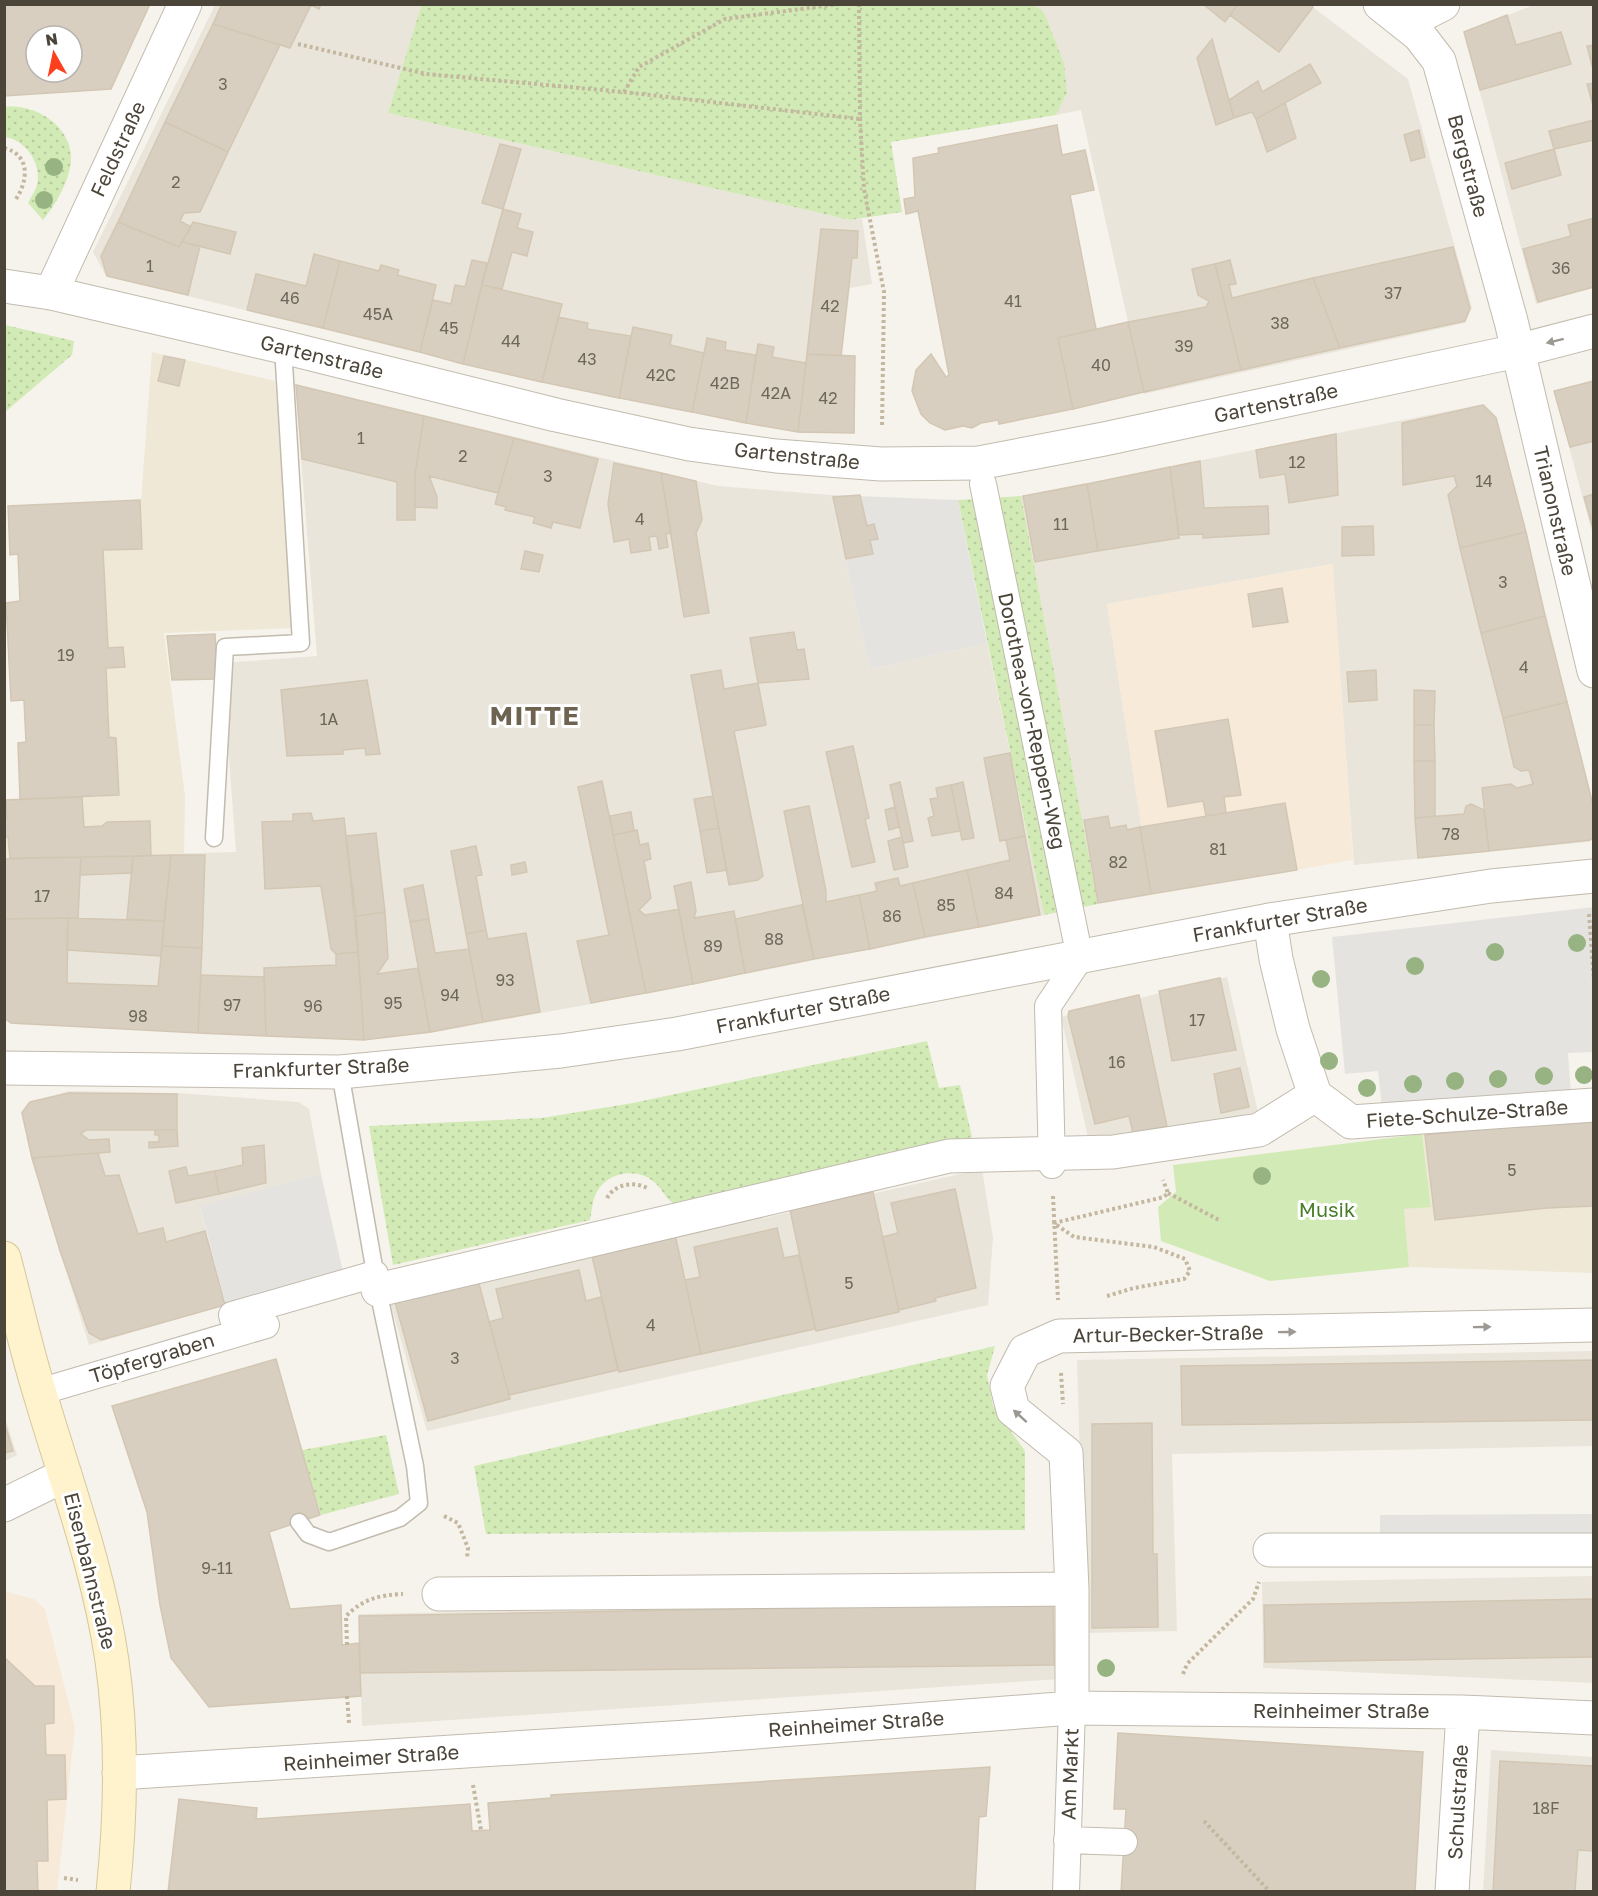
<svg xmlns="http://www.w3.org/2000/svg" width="1598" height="1896" viewBox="0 0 1598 1896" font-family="'Golos Text',sans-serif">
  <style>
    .residential { fill: #eae5da }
    .commercial { fill: #f7ead8 }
    .education { fill: #efe8d6 }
    .grass { fill: url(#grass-dots) }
    .park { fill: #d2eab5 }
    .parking { fill: #e5e3e0 }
    .building { fill: #d8cfc1; stroke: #d3c7b4; stroke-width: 1.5; fill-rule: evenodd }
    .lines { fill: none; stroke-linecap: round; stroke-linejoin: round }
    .service-casing { stroke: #c2bbae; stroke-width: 19 }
    .pedestrian-casing { stroke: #c2bbae; stroke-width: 28 }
    .minor-casing { stroke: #c2bbae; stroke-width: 35 }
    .tertiary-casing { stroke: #c2bbae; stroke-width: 35 }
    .secondary-casing { stroke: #d6c79b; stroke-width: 35 }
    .path { stroke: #c4b79f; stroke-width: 4; stroke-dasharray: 3 3; stroke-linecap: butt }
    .service { stroke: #fff; stroke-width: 16 }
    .pedestrian { stroke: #fff; stroke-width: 26 }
    .minor { stroke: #fff; stroke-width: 33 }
    .tertiary { stroke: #fff; stroke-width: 33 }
    .secondary { stroke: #fff3cd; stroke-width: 33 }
    .tree { fill: #97b381 }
    .oneway { fill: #9c9892 }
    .labels { text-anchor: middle; stroke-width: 6; stroke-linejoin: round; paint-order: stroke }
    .number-label { font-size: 16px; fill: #6e675b }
    .street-label { font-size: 20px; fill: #4b4439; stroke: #fff }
    .park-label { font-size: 20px; fill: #4a7f2a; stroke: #fff }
    .district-label { font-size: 26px; font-weight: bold; letter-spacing: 1.5px; fill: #6e6250; stroke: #fff }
  </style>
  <defs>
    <pattern id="grass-dots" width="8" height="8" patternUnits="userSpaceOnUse" patternTransform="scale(1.5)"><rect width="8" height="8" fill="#d2eab5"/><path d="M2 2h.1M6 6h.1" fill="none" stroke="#b6ca9c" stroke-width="1.8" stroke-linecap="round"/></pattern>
  </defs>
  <rect width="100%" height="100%" fill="#f6f3ec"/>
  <path class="residential" d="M215 5H422L388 113 850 220 862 219 872 284 850 288 842 355 854 356 855 433H798L542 383 106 276 93 252Z
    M1034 5H1310L1408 79 1472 308 1465 323 1144 394 1081 110 1056 115 1067 93 1044 12Z
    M1534 5H1593V288L1536 304 1464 32Z
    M1593 380V536L1554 391Z
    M295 384 718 486 831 495 870 669 987 643 1044 915 591 1004 430 1033 364 1040 11 1024 4 1019V858L236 852 222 663 317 656Z
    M1484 404 1497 417 1593 804V837L1589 842 1354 865 1332 564 1107 604 1152 895 1098 904 1021 496Z
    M1227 977 1258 1112 1090 1146 1061 1017Z
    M69 1091 177 1093 299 1102 309 1109 321 1174 200 1207 225 1305 89 1345 31 1158 21 1112 29 1102Z
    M982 1169 993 1238 988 1305 427 1431 390 1302Z
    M1593 1351V1446L1172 1454 1177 1631 1085 1633 1077 1360Z
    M4 1414 17 1455 5 1461H4Z
    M1593 1576V1683L1263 1668 1262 1582Z
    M1057 1600 1059 1679 362 1726 359 1614Z
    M1491 1750 1593 1757V1891L1483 1892Z"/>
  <path class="commercial" d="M1333 564 1353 860 1152 895 1107 604Z
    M4 1591 34 1599 45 1609 75 1728 57 1891H5Z"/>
  <path class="education" d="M152 352 275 381 294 628 164 633 185 796 184 854 5 858 4 799 20 798 18 743 26 742 24 701H11L6 603 20 601 18 554 10 555 8 506 141 501Z
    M1593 1119V1273L1409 1267 1404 1209 1431 1206 1422 1134 1546 1121Z"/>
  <path class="grass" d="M422 4 1034 5 1044 12 1064 64 1067 93 1056 115 891 142 902 212 850 220 388 113Z
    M4 107C35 103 70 125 71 157 71 179 56 204 43 220L28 203C31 197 35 191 37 185 42 164 26 140 5 137Z
    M5 325 74 341 72 355 5 412Z
    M1021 496 1098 904 1044 915 958 500Z
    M927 1041 939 1088 960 1085 972 1137 673 1203C664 1197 662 1188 654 1182 637 1167 607 1172 597 1192 592 1200 592 1211 590 1220L393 1265 369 1126 542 1118 633 1103Z
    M995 1346 987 1375 993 1406 1025 1451V1530L486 1534 474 1466Z
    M386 1435 399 1494 321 1515 302 1450Z"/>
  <path class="park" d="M1422 1134 1431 1207 1404 1209 1409 1267 1270 1281 1161 1241 1158 1207 1176 1192 1173 1165Z"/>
  <path class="parking" d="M831 495 958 500 987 643 870 669Z
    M1593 907V1052L1568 1053 1571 1093 1382 1107 1378 1071 1345 1074 1332 937Z
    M321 1174 343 1272 226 1306 200 1206Z
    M1593 1514V1540L1380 1541V1515Z"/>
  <path class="building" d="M4 4H150L111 89 4 96ZM36 36H72V72H36Z
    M222 4H321L319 9 311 5 290 48 213 24Z
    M1203 4H1238L1225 22Z
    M1238 4H1310L1313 7 1279 52 1230 15Z
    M1507 15 1516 45 1561 32 1571 64 1480 90 1464 32Z
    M213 24 280 45 228 152 165 122Z
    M1212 39 1234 118 1216 125 1197 58Z
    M1594 45V73L1587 46Z
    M1310 64 1321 83 1256 119 1252 112 1234 118 1229 100 1258 81 1262 92Z
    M1594 83V109L1587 84Z
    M1285 103 1296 138 1267 152 1256 119Z
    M1594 120V140L1554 149 1549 131Z
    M165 122 228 152 200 212 184 213 180 221 191 227 179 247 118 222Z
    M1057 125 1062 155 1085 150 1094 190 1070 195 1096 329 1058 338 1073 409 999 424 998 420 981 423 972 428 963 426 945 430 930 423 921 414 912 391 916 370 931 354 946 377 949 375 918 211 906 214 904 199 915 197 913 158 939 153 938 148Z
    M1419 130 1425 157 1411 161 1404 135Z
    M500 144 521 149 503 209 482 203Z
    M1554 149 1561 175 1512 189 1505 163Z
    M503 209 521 214 517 228 533 232 527 256 512 252 502 289 482 285Z
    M1594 218V287L1538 302 1523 249 1571 236 1568 225Z
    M118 222 179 247 182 242 200 246 188 295 107 276 101 256Z
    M193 222 236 232 230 254 182 242Z
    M821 229 858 231 857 258H852L841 356 807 354Z
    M1453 247 1470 308 1465 321 1340 348 1313 278Z
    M314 254 340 261 323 328 247 310 256 274 306 286Z
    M472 260 487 263 463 364 420 352 433 300 451 304 455 285 465 287Z
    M1230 260 1236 284 1229 285 1232 298 1313 278 1340 348 1241 370 1215 264Z
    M340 261 379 271 381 265 399 270 397 275 436 285 420 352 323 328Z
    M1215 264 1241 370 1144 392 1128 322 1206 307 1209 301 1198 295 1192 269Z
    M482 285 562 304 542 382 463 364Z
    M558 317 588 323 587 329 631 336 619 398 542 382Z
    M1128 322 1144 392 1073 409 1058 338Z
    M633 327 672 335 670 345 704 353 692 412 619 398Z
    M707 338 726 342 725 350 756 355 746 423 692 412Z
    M758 344 774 347 772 357 806 363 798 432 746 423Z
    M807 354 855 356 854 433 798 432Z
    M164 356 185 360 179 386 158 381Z
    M1594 381V441L1570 447 1554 391Z
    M296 385 424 416 415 475V520H397V482L302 459Z
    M1483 405 1496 418 1526 532 1460 548 1448 495 1457 486 1454 476 1403 485 1402 423Z
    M424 416 514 438 498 493 429 476 437 497V508L415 507V475Z
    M1336 434 1338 495 1289 503 1285 474 1260 478 1256 450Z
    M514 438 598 459 580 528 553 522 551 528 533 523 535 517 505 510 506 507 495 504Z
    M1200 461 1204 508 1268 506 1269 534 1203 538V534L1179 535 1170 467Z
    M614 463 661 473 671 533 666 534 668 547 659 549 657 536 649 537 651 550 631 553 629 539 614 542 608 504Z
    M1170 467 1179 538 1098 551 1087 484Z
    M661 473 696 481 702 520 696 533 709 613 684 617Z
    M1087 484 1098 551 1035 562 1023 496Z
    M1594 494V532L1584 497Z
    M860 495 867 526 874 524 878 539 870 540 873 554 846 559 833 497Z
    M140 500 142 549 103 550 108 648 123 647 125 667 106 668 109 737 116 738 119 795 20 799 18 743 26 742 24 700 11 701 6 603 20 601 18 554 10 555 8 506Z
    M1373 526 1374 555 1342 556V527Z
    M1526 532 1545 616 1481 633 1460 548Z
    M525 551 543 555 539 572 521 569Z
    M1282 588 1288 622 1253 627 1248 594Z
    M1545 616 1567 702 1503 718 1481 633Z
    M794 632 797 650 804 649 809 679 758 683 750 638Z
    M215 634 217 679 172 680 167 636Z
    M721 670 724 689 758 683 766 725 734 731 763 876 758 880 729 885 691 675Z
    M1376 670 1377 700 1349 702 1347 672Z
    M367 680 380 754 366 755 365 748 343 750V754L287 756 281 690Z
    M1414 690 1435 691 1434 725H1414Z
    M1567 702 1594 809V837L1590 840 1489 851 1482 788 1511 784 1517 788 1533 784 1529 770 1521 771 1514 767 1503 718Z
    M1228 719 1241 795 1224 797 1226 813 1206 816 1203 801 1168 807 1155 731Z
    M1414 725H1434L1435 761H1414Z
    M853 746 869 818 865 819 875 862 852 867 826 752Z
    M1010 753 1025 836 1000 841 984 758Z
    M1414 761H1435V816L1415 818Z
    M602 781 646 993 591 1003 577 941 609 935 578 787Z
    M900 782 913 841 903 843 890 785Z
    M963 782 974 838 962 840 951 785Z
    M951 785 960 831 932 836 928 818 934 816 930 799 938 798 936 788Z
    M713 796 719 828 700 831 694 799Z
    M82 797 84 827 102 826 107 822 150 821 151 856 10 858 8 837H4V819H7L6 800Z
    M1285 803 1297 870 1151 894 1140 827Z
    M1471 804 1484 810 1489 851 1418 858 1415 818 1464 814 1466 806Z
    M809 806 826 891V902L859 895 870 949 814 959 784 811Z
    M895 807 899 827 889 830 885 810Z
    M631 812 634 831 613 835 610 816Z
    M311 813 313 821 344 818 358 952 336 954 331 949 321 886 265 889 262 822 293 821V814Z
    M1108 816 1110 828 1126 825 1127 830 1140 827 1151 894 1098 903 1084 820Z
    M719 828 727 870 707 873 700 831Z
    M637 830 640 845 648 843 651 859 644 861 651 898 639 910 645 915 679 909 693 984 646 993 613 835Z
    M376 833 385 912 356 916 346 836Z
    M1025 836 1040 915 979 927 967 870 1010 860 1006 840Z
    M902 837 908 867 894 870 888 841Z
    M476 846 482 875 476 876 486 930 466 934 451 851Z
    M171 855 164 921 127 919 133 856Z
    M171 855H205L202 948 162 946Z
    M133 856 132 873 80 875 81 857Z
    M81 857 78 918 4 919V859Z
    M525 862 527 872 512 875 511 865Z
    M967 870 979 927 925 937 913 883Z
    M898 878 900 886 913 883 925 937 870 949 859 895 877 891 875 883Z
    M691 882 696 911 694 918 734 911 745 973 693 984 674 886Z
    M423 885 429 919 410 922 404 889Z
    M802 905 814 959 745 973 735 919Z
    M385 912 388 958 377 974 418 968 430 1032 364 1040 356 916Z
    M68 918 67 983 158 986 162 946 202 948 198 1033 11 1023 4 1018V919Z
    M68 918 164 921 161 956 67 950Z
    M429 919 435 953 469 949 483 1022 430 1032 410 922Z
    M486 930 488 939 526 933 540 1012 483 1022 466 934Z
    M358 952 364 1040 266 1036 264 968 336 965V954Z
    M201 975 264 977 266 1036 198 1033Z
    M1220 978 1236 1050 1172 1061 1159 991Z
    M1139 995 1167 1126 1133 1133 1129 1116 1095 1124 1068 1016 1069 1011Z
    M1240 1068 1249 1107 1221 1113 1214 1074Z
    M69 1093 177 1094V1130H86L81 1134 89 1140 109 1139 110 1152 32 1158 22 1113 30 1102Z
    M1594 1120V1206L1547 1208 1435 1220 1425 1135 1546 1122Z
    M155 1130H177L178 1146 149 1148V1142H159V1135H155Z
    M264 1145 266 1183 219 1194 215 1171 243 1165 242 1148Z
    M98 1153 105 1176 119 1175 138 1234 163 1228 166 1242 205 1231 225 1305 101 1340 89 1333 60 1251 32 1158Z
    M186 1167 188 1176 215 1171 219 1194 176 1203 169 1171Z
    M955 1189 976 1288 935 1298 936 1301 899 1310 882 1237 898 1233 891 1203Z
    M873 1192 899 1312 816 1331 790 1210Z
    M777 1228 784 1258 799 1255 815 1329 701 1354 685 1280 700 1277 694 1247Z
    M675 1234 701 1354 619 1372 591 1252Z
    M579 1270 586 1301 601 1297 618 1370 509 1395 489 1322 503 1318 496 1289Z
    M478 1280 510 1399 428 1421 395 1302Z
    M276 1359 320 1515 269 1532 290 1609 341 1605 342 1645 359 1643 361 1696 209 1707 171 1658 160 1605 147 1512 112 1406Z
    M1594 1360V1420L1182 1425 1181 1366Z
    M4 1421 13 1451 4 1453Z
    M1152 1423 1153 1554H1157L1158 1627 1092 1628V1424Z
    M1594 1599V1657L1265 1662 1264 1605Z
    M1053 1603 1054 1665 360 1673 359 1616Z
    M4 1657 35 1686H54V1723L45 1724 46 1755H65L66 1799 47 1800 48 1861H37L38 1892H4Z
    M1118 1733 1423 1752 1415 1892H1121L1126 1809H1114Z
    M1500 1761 1594 1766V1851L1578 1850 1575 1892H1493Z
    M990 1767 986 1816 979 1817 975 1892H168L179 1799 257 1808 256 1819 470 1804 472 1831 490 1830 488 1803 551 1798V1795Z"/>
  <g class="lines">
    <defs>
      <path id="service" d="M214 838 225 647 301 643 283 347
        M299 1522 308 1534 329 1542 400 1518 419 1503 415 1466 378 1290 340 1072"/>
      <path id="pedestrian" d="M983 484 1080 958 1048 1006 1052 1165
        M237 1333 232 1315 375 1274
        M39 1392 266 1325
        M1067 1840 1124 1842
        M1066 1892 1072 1708"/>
      <path id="minor" d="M1380 4 1419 35 1439 61 1511 321 1594 671
        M1406 23 1443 4
        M4 286 51 293 283 347 556 415 689 444 776 456 881 464 979 463 1104 439 1517 351 1594 331
        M51 293 185 4
        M1270 920 1276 959 1293 1029 1315 1095 1351 1122 1594 1105
        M378 1290 949 1156 1113 1152 1259 1130 1315 1095
        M4 1505 65 1475
        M1270 1550H1594
        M439 1594 1072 1589
        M1072 1708V1589L1066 1453 1013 1410 1007 1386 1025 1351 1059 1336 1594 1325
        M119 1773 703 1736 1072 1708 1463 1712 1594 1718
        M1452 1892 1463 1712"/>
      <path id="tertiary" d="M4 1068 340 1072 561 1051 677 1034 1270 920 1491 886 1594 876"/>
      <path id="secondary" d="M4 1258C16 1303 26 1349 40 1394 66 1482 99 1570 112 1661 123 1737 121 1815 113 1892"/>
    </defs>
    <use href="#service" class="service-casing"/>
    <use href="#pedestrian" class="pedestrian-casing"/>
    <use href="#minor" class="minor-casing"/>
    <use href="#tertiary" class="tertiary-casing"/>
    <use href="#secondary" class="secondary-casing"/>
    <path class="path" d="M859 4 860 119 864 189 884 292 882 428
      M298 44 426 74 624 92 860 119
      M624 92 639 67 725 19 839 4
      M4 148C31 155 28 181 16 199
      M1589 914 1594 980
      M4 1128H6
      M1168 1193 1219 1220
      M1053 1196 1058 1300
      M607 1198C615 1184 633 1181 647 1188
      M1107 1296 1134 1288 1184 1279 1190 1271 1185 1259 1154 1247 1074 1237 1054 1223 1164 1197 1168 1193 1163 1180
      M1061 1373 1063 1404
      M444 1516 458 1523 468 1548 467 1558
      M347 1645 346 1616C363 1599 379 1595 403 1594
      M1183 1674 1187 1664 1253 1599 1259 1582
      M347 1696 349 1723
      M473 1785 481 1830
      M1204 1821 1270 1892
      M64 1878 78 1880"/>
    <use href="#service" class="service"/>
    <use href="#pedestrian" class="pedestrian"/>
    <use href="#minor" class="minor"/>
    <use href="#tertiary" class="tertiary"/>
    <use href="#secondary" class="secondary"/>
  </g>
  <g class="tree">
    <circle cx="54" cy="167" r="9"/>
    <circle cx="44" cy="200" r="9"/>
    <circle cx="1577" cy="943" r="9"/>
    <circle cx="1495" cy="952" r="9"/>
    <circle cx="1415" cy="966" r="9"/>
    <circle cx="1321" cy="979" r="9"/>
    <circle cx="1329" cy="1061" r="9"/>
    <circle cx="1584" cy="1075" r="9"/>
    <circle cx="1544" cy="1076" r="9"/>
    <circle cx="1498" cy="1079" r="9"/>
    <circle cx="1455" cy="1081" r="9"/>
    <circle cx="1413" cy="1084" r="9"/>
    <circle cx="1367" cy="1088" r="9"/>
    <circle cx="1262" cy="1176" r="9"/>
    <circle cx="1106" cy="1668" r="9"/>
  </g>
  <defs><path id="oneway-solid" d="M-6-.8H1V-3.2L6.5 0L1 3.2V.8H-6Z" transform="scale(1.5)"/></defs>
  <g class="oneway">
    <use href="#oneway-solid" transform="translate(1555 341) rotate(166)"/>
    <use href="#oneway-solid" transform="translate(1482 1327) rotate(-1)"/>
    <use href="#oneway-solid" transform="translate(1287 1332) rotate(-1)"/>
    <use href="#oneway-solid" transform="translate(1020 1416) rotate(-138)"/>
  </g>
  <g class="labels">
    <g class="number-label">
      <text x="223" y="90">3</text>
      <text x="176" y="188">2</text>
      <text x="150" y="272">1</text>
      <text x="1561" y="274">36</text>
      <text x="1393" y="299">37</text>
      <text x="290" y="304">46</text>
      <text x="1013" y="307">41</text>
      <text x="830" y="312">42</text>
      <text x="378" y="320">45A</text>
      <text x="1280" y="329">38</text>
      <text x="449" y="334">45</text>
      <text x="511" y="347">44</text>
      <text x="1184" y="352">39</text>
      <text x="587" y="365">43</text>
      <text x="1101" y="371">40</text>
      <text x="661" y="381">42C</text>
      <text x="725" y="389">42B</text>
      <text x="776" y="399">42A</text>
      <text x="828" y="404">42</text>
      <text x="361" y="444">1</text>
      <text x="463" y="462">2</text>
      <text x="1297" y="468">12</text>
      <text x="548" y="482">3</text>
      <text x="1484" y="487">14</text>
      <text x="640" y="525">4</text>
      <text x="1061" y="530">11</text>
      <text x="1503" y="588">3</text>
      <text x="66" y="661">19</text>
      <text x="1524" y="673">4</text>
      <text x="329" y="725">1A</text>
      <text x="1451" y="840">78</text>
      <text x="1218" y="855">81</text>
      <text x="1118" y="868">82</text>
      <text x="1004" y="899">84</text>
      <text x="42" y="902">17</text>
      <text x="946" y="911">85</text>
      <text x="892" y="922">86</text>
      <text x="774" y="945">88</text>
      <text x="713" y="952">89</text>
      <text x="505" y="986">93</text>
      <text x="450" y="1001">94</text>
      <text x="393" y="1009">95</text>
      <text x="232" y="1011">97</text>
      <text x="313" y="1012">96</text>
      <text x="138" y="1022">98</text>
      <text x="1197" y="1026">17</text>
      <text x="1117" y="1068">16</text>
      <text x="1512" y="1176">5</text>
      <text x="849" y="1289">5</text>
      <text x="651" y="1331">4</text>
      <text x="455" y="1364">3</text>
      <text x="217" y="1574">9-11</text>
      <text x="1546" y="1814">18F</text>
    </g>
    <g class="street-label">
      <text transform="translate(118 149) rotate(-65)" y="7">Feldstraße</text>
      <text transform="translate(1468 166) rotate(75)" y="7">Bergstraße</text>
      <text transform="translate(322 357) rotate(14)" y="7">Gartenstraße</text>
      <text transform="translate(1276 403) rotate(-12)" y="7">Gartenstraße</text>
      <text transform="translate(797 456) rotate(6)" y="7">Gartenstraße</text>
      <text transform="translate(1555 511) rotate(77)" y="7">Trianonstraße</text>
      <text transform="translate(1032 721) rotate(78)" y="7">Dorothea-von-Reppen-Weg</text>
      <text transform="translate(1280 920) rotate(-10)" y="7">Frankfurter Straße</text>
      <text transform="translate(803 1010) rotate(-11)" y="7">Frankfurter Straße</text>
      <text transform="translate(321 1068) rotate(-2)" y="7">Frankfurter Straße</text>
      <text transform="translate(1467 1114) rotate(-4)" y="7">Fiete-Schulze-Straße</text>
      <text transform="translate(1168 1334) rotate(-1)" y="7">Artur-Becker-Straße</text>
      <text transform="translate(152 1358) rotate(-17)" y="7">Töpfergraben</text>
      <text transform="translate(90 1571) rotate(76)" y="7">Eisenbahnstraße</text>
      <text x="1341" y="1718">Reinheimer Straße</text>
      <text transform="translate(856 1724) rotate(-4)" y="7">Reinheimer Straße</text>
      <text transform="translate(371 1758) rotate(-4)" y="7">Reinheimer Straße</text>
      <text transform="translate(1070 1774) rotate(-88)" y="7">Am Markt</text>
      <text transform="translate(1458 1802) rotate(-87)" y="7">Schulstraße</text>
    </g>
    <g class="park-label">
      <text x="1327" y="1217">Musik</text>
    </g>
    <g class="district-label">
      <text x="535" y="725">MITTE</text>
    </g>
  </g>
  <rect width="1598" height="1896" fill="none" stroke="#4b4439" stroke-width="12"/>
  <g transform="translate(54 54) rotate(351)"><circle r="28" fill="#ffffff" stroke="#b7b4b0" stroke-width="1.5"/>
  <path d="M0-4.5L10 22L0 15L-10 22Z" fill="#fc3f1d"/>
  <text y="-9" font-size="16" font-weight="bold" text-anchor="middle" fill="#4b4439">N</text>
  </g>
</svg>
